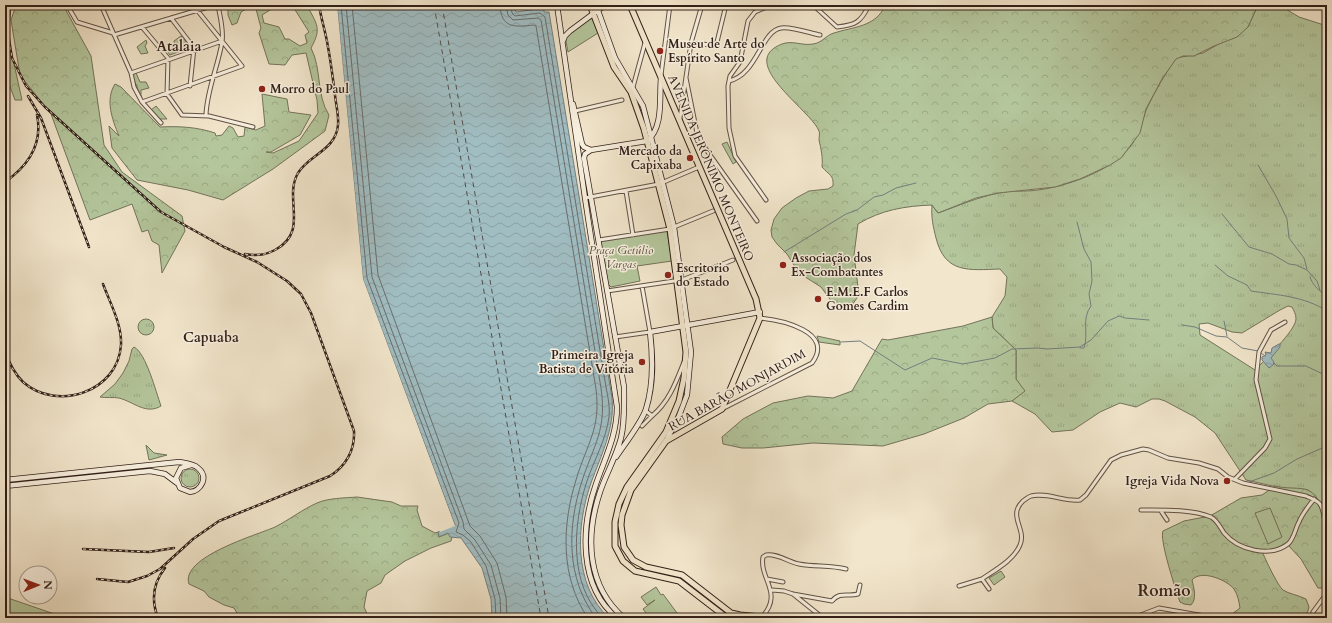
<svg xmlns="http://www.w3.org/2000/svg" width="1332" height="623" viewBox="0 0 1332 623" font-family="Cardo,serif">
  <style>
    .grass { fill: url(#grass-tufts); stroke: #73735a; fill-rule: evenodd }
    .forest { fill: url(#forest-crowns); stroke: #73735a }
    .green { fill: #b4c69c; stroke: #73735a }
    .water { fill: url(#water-waves); stroke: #747e7e }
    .pier { fill: #f2e6cc }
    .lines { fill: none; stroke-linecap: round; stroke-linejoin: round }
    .shore { stroke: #696e6e; stroke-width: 1 }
    .stream { stroke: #747e7e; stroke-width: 1 }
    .river { stroke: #a0bdc2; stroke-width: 7 }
    .ferry { stroke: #534f4c; stroke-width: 1; stroke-dasharray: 5 4; stroke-linecap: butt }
    .street-casing { stroke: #625246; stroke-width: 5 }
    .secondary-casing { stroke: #322019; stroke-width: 6 }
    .primary-casing { stroke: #322019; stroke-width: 7 }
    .street { stroke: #f7efde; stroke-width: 3 }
    .secondary { stroke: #f7efde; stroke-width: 4.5 }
    .primary { stroke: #f2e6cc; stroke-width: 5 }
    .rail-casing { stroke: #322019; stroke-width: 2.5 }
    .rail { stroke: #f7efde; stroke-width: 1; stroke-dasharray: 3; stroke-linecap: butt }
    .poi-dot { fill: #8f2418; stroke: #f7efde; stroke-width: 1.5 }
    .labels { text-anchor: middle; stroke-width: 3; stroke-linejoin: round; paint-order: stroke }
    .poi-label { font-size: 12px; font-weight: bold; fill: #322019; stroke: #f7efde; text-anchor: start }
    .street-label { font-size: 12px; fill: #322019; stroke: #f7efde }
    .park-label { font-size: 12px; font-style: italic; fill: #595240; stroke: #f7efde }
    .quarter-label { font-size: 14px; font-weight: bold; fill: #322019; stroke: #f7efde }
    .district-label { font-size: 16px; font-weight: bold; fill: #322019; stroke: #f7efde }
  </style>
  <defs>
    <pattern id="grass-tufts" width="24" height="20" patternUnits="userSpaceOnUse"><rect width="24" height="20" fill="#b4c69c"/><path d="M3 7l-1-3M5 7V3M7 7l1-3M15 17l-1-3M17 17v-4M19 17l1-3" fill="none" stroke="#9baa86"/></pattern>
    <pattern id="forest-crowns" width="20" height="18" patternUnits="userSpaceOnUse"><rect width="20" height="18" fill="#b4c69c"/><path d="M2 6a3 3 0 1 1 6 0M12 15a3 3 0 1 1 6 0" fill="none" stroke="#9baa86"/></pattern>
    <pattern id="water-waves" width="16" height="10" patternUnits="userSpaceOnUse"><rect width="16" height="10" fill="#a0bdc2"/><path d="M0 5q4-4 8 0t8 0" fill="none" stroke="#8aa2a6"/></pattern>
  </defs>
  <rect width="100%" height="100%" fill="#f2e6cc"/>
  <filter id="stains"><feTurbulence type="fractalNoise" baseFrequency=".005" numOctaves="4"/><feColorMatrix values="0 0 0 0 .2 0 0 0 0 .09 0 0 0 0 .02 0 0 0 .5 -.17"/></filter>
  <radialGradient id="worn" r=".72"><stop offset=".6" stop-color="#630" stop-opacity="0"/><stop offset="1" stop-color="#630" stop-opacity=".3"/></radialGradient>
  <path class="grass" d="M1258 5H1270L1284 8 1299 17 1327 26V519L1326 510 1307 490 1286 489 1246 480 1215 433 1195 417 1165 401 1159 399H1152L1136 407 1120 403 1100 412 1073 430 1052 432 1035 414 1012 401 1024 391 1016 379V350L993 328 992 317 1005 296 1007 277 1000 269C969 270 945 274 936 238 933 226 931 217 932 205L938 213C958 206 978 197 999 193 1012 190 1025 192 1038 190 1068 186 1111 171 1130 147 1142 131 1140 124 1147 108 1155 91 1165 74 1176 58L1203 53 1248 27ZM1288 306 1292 307C1294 311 1296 314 1296 319 1296 330 1264 361 1255 370L1200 335 1199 324 1208 323 1232 332 1242 333 1280 310Z
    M138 327a8 8 0 1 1 16 0a8 8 0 1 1-16 0Z
    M134 347C146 353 156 392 161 406 146 415 134 402 119 398 113 397 106 398 100 397L115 384 123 373 129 361 132 349Z
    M146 445 154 453 167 455 149 460Z
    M181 478a9 9 0 1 1 18 0a9 9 0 1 1-18 0Z"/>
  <path class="forest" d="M16 5H63L91 56 104 145 122 172 182 216 185 231 162 273 159 245 152 241 148 230 142 232 132 204 90 220 51 114 20 75 11 20Z
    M228 5H253L241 12 237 23 232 25 228 15Z
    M255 5H267L270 10 262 15 264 23 279 27 285 39H289L300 46 307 43 305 35 309 32 292 5H307C317 25 322 28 311 48 322 69 316 95 329 115L325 131 273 169 223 200 188 190 137 180 112 148 109 126 119 136C112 119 105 100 115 84L121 87 160 127C179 126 197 127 215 133L216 136 222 135 229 126 233 128 238 137 244 136 245 127 256 130 265 126 262 94 287 99 289 112 311 115 300 135 271 152H266L273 153 299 141 318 113 317 100 306 53 292 55 285 65 269 64 259 33 261 28Z
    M885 5H1258L1248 27 1237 37 1214 46 1194 56H1183L1176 59 1162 79 1146 109 1140 133 1121 158 1110 165 1080 179 1055 187 998 193 976 198 938 213 932 205C905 206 881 210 858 224L854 255 859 295 850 308 835 306 821 287 799 273 787 254 777 244 772 237 771 230 774 219 782 208 796 198 809 191 828 189 833 186C834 175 829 175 822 167 823 157 821 149 819 140 819 137 820 133 819 131 811 110 735 62 782 44 793 40 802 46 813 44 822 43 826 35 834 33 852 27 877 27 885 5Z
    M5 23 22 100H15L5 73Z
    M181 36 191 47 170 55 168 52 175 45 174 41Z
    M146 40 147 43 145 46 148 53 141 54 137 47Z
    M136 73 140 82H146L149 88 141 90V97L132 75Z
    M156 106 167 119H160L151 110Z
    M992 317 993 328 1016 350V379L1025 391 1012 401 988 404 964 418 924 434 883 446 813 443 763 448H742L723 444 722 437 743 419 773 403 808 396 833 398 852 391 882 339 888 340 963 326Z
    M1275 486C1285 489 1300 487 1308 490 1332 501 1329 564 1323 588H1318L1301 559 1288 545 1283 548 1262 551C1265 559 1278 586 1283 590 1289 594 1298 595 1306 599L1309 607 1306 618H1227L1240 608C1239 602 1238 595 1234 589 1227 580 1201 569 1192 580 1194 588 1197 599 1191 605L1184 604 1180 602C1176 591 1159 539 1163 531L1184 521 1210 516 1241 498 1262 495Z
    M357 497 392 502 401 506H418L417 510 422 526 435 533 438 532 439 537 449 533 452 537 451 541 431 548 405 561 385 575 381 583 367 591 364 607 369 618H240L234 608 224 605 209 597 204 591 189 584C180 557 257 535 275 527 289 520 303 509 317 503 328 498 345 498 357 497Z"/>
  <path class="green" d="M592 18 598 33 568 52 565 36Z
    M727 142 736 162 733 164 722 144Z
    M667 231 672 261 637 266 640 281 611 287 608 284 599 241Z
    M817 336 840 341V345L819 342Z
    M1270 508 1282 537 1268 544 1255 513Z
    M1001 571 1005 577 994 585 989 578Z
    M656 587 661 595 663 594 677 613 670 618H650L643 609 655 600 647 605 641 597Z
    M5 597 66 618H5Z"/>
  <path class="water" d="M337 5H515L516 12 544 8V12H549L612 398C615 429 601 455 591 483 576 525 573 585 609 618H492L491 599 482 568 461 538 450 537 448 533 439 537 438 532 455 525 363 279Z
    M1279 344H1280V347L1271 358 1274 362 1273 365 1269 368 1262 360V357L1266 355 1265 352 1271 353 1272 348Z"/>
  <path class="pier" d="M335 5H337L363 279 455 526 440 532 439 530 453 525 361 279Z"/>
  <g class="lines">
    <path class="shore" d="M341 5 367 278 459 523 456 532 463 535 471 542 486 566 495 599 496 618
      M346 5 372 277 463 522 464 529 475 540 491 565 500 598 501 618
      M352 5 378 275 470 526 480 536 497 563 506 597 507 618
      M500 5C501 29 515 27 534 25L536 26 596 389C601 429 587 443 576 480 562 525 560 578 588 618
      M506 5 508 15 513 20 538 18 541 20 601 388C607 430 594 444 582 481 567 527 566 579 596 618
      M511 5 512 13 515 16 540 13 545 17 606 387C608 397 610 407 609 417 606 440 594 460 587 481 573 523 568 585 603 618"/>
    <path class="stream" d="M1258 165 1276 196 1287 219 1289 238 1304 258 1307 269
      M1222 214 1249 247 1272 254 1289 264 1296 265 1307 270 1317 281 1320 290
      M1077 222 1084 249 1091 262 1092 281 1089 294 1091 306C1081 319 1089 334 1084 348H1080
      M784 252 846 214 857 210 874 197 883 195 896 188 916 183
      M1215 265 1228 276 1247 285 1251 291C1277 295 1304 296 1327 311
      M1310 277C1312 284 1320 293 1327 295
      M1224 321 1227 336
      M1182 325 1195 327 1216 336 1227 337 1242 348 1258 351
      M841 342 860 341 905 370 932 358 963 364 995 358 1012 349 1038 348 1047 349 1080 347 1091 340 1108 321 1119 316 1125 318 1149 320
      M1261 353 1265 356
      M1274 363 1277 366H1306L1327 376
      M1323 396H1327
      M1249 482 1274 473 1297 459 1327 446"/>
    <path class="river" d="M1182 618 1183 615"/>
    <path class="ferry" d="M434 5 541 618
      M442 5 549 618"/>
    <defs>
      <path id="street" d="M67 5 77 22 113 33
        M101 5 131 73 134 87 142 102 161 123
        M813 5 837 27C856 25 861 22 869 5
        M171 18 194 48 190 86
        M142 27 168 58 167 94 182 115 209 116 253 127
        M114 35 215 5
        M691 43 711 45 717 42 726 5
        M131 73 222 41
        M661 75 670 5
        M686 78 698 138 757 221
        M729 81C757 75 761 31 781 28 790 26 810 33 820 35
        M633 87 645 43
        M142 102 242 66 197 10
        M575 111 622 100
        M206 115C207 89 218 67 222 42 224 30 220 17 218 5
        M680 118 691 43 702 5
        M626 191 633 235
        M585 198 659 184 699 167
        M766 200 735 156 729 128 728 86 730 76 740 62 748 21 755 12 771 5
        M674 227 713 211
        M599 240 670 229
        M682 280 733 260
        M607 291 674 281
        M615 337 650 332 642 286
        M722 409 812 363C835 332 782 320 760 318
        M646 411 652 416C669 402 676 382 684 362
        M642 426 652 416
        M1235 479 1265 448 1270 439 1256 380 1259 352 1271 330 1285 322
        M1141 510C1161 510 1192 509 1211 517 1217 520 1220 527 1224 533 1238 550 1270 558 1288 544 1294 539 1295 529 1299 522 1302 514 1308 507 1314 499
        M1161 511 1167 520
        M767 579 783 582
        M959 586 982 579
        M989 589 982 579C995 570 1014 560 1020 545 1027 529 1007 516 1023 501 1026 499 1028 497 1031 496 1048 492 1063 502 1080 500L1086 495 1111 460 1121 455 1143 449 1149 450 1168 458 1199 463 1218 469 1228 477 1243 483 1306 496C1310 498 1317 500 1320 504 1329 519 1323 550 1327 568
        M772 590 784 591 793 594 832 601C840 591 848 597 858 594L860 585
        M793 594 823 618
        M762 617C784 593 759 579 763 557L766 555C777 553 788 562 799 564 815 567 831 565 846 569
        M1133 618 1159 608 1216 618
        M1311 618 1313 612 1327 593"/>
      <path id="secondary" d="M557 5 585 198 617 407C617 435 605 458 596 484 581 527 578 586 617 618
        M596 5 615 58 643 106 674 227 691 352 687 395 679 416 666 441
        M563 41 565 36 570 31 605 5
        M573 104 582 144 584 147 591 150
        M616 457C624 445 642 422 646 409 654 384 653 358 650 332L760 312
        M5 480 179 462C185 463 194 464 198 468 209 477 201 491 190 492L180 488 176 478 181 468 191 465
        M5 486 150 471 165 474 177 483
        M624 618C587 586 585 537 600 492 606 474 616 457 621 438 625 422 624 404 624 387L584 158 585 154 591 150 647 141C664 127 659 98 661 78"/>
      <path id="primary" d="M590 5 614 67 631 92 644 129 670 229 686 352 684 378 679 401 666 432 627 487 619 504 615 522V546L623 561 635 571 679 581 727 618
        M630 5 756 299 760 318 722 409 666 441 631 490 622 515 621 525 624 547 633 560 646 567 682 575 731 613 740 615 773 618"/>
    </defs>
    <use href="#street" class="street-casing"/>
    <use href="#secondary" class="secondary-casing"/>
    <use href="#primary" class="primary-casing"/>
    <use href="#street" class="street"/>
    <use href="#secondary" class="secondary"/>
    <use href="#primary" class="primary"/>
    <defs>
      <path id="rail" d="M10 5 8 33 12 58 26 86 45 107 161 212 224 247 257 262 287 281 301 294 311 313 354 431C355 450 346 466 330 476L219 521 193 539 160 569 147 576 128 582 97 579
        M28 96 41 118 89 247
        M5 182C28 166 43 144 37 115
        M245 254C255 256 266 255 275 250 310 231 283 199 298 173 309 155 336 150 338 125 339 116 336 105 335 95 333 79 331 63 328 47 326 33 321 19 319 5
        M5 351C9 363 14 373 23 382 57 412 118 392 121 345 122 324 110 303 103 284
        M83 549 149 552 174 548
        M158 618C151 600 153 583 165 568"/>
    </defs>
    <use href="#rail" class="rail-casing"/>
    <use href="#rail" class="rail"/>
  </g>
  <g class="poi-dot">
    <circle cx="660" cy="51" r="4"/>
    <circle cx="262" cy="89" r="4"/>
    <circle cx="690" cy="158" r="4"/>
    <circle cx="783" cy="265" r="4"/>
    <circle cx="668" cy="275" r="4"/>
    <circle cx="818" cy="299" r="4"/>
    <circle cx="642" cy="362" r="4"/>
    <circle cx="1227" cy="481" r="4"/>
  </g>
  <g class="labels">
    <g class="poi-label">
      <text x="668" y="48">Museu de Arte do<tspan x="668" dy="14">Espírito Santo</tspan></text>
      <text x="270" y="93">Morro do Paul</text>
      <text x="682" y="155" text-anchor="end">Mercado da<tspan x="682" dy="14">Capixaba</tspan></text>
      <text x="791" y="262">Associação dos<tspan x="791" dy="14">Ex-Combatantes</tspan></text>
      <text x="676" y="272">Escritorio<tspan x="676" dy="14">do Estado</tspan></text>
      <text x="826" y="296">E.M.E.F Carlos<tspan x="826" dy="14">Gomes Cardim</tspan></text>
      <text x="634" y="359" text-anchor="end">Primeira Igreja<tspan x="634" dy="14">Batista de Vitória</tspan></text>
      <text x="1219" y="485" text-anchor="end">Igreja Vida Nova</text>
    </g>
    <g class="street-label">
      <text transform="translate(711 168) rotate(67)" y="4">AVENIDA JERÔNIMO MONTEIRO</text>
      <text transform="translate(737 390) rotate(-29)" y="4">RUA BARÃO MONJARDIM</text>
    </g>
    <g class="park-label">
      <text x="621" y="254">Praça Getúlio<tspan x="621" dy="14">Vargas</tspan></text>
    </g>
    <g class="quarter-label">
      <text x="179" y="51">Atalaia</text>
      <text x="211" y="342">Capuaba</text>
    </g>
    <g class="district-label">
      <text x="1164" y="596">Romão</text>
    </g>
  </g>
  <rect width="1332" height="623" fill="none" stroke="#f2e6cc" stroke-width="20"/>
  <rect x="6" y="6" width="1320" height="611" fill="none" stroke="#322019" stroke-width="2"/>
  <rect x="10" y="10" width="1312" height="603" fill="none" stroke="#322019"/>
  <g transform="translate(38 585) rotate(89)"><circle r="19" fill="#f7efde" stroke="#a89c8f"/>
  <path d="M0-3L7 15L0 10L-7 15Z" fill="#8f2418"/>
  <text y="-6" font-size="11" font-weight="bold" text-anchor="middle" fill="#322019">N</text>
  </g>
  <rect width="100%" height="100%" filter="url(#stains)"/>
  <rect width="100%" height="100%" fill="url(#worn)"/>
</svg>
